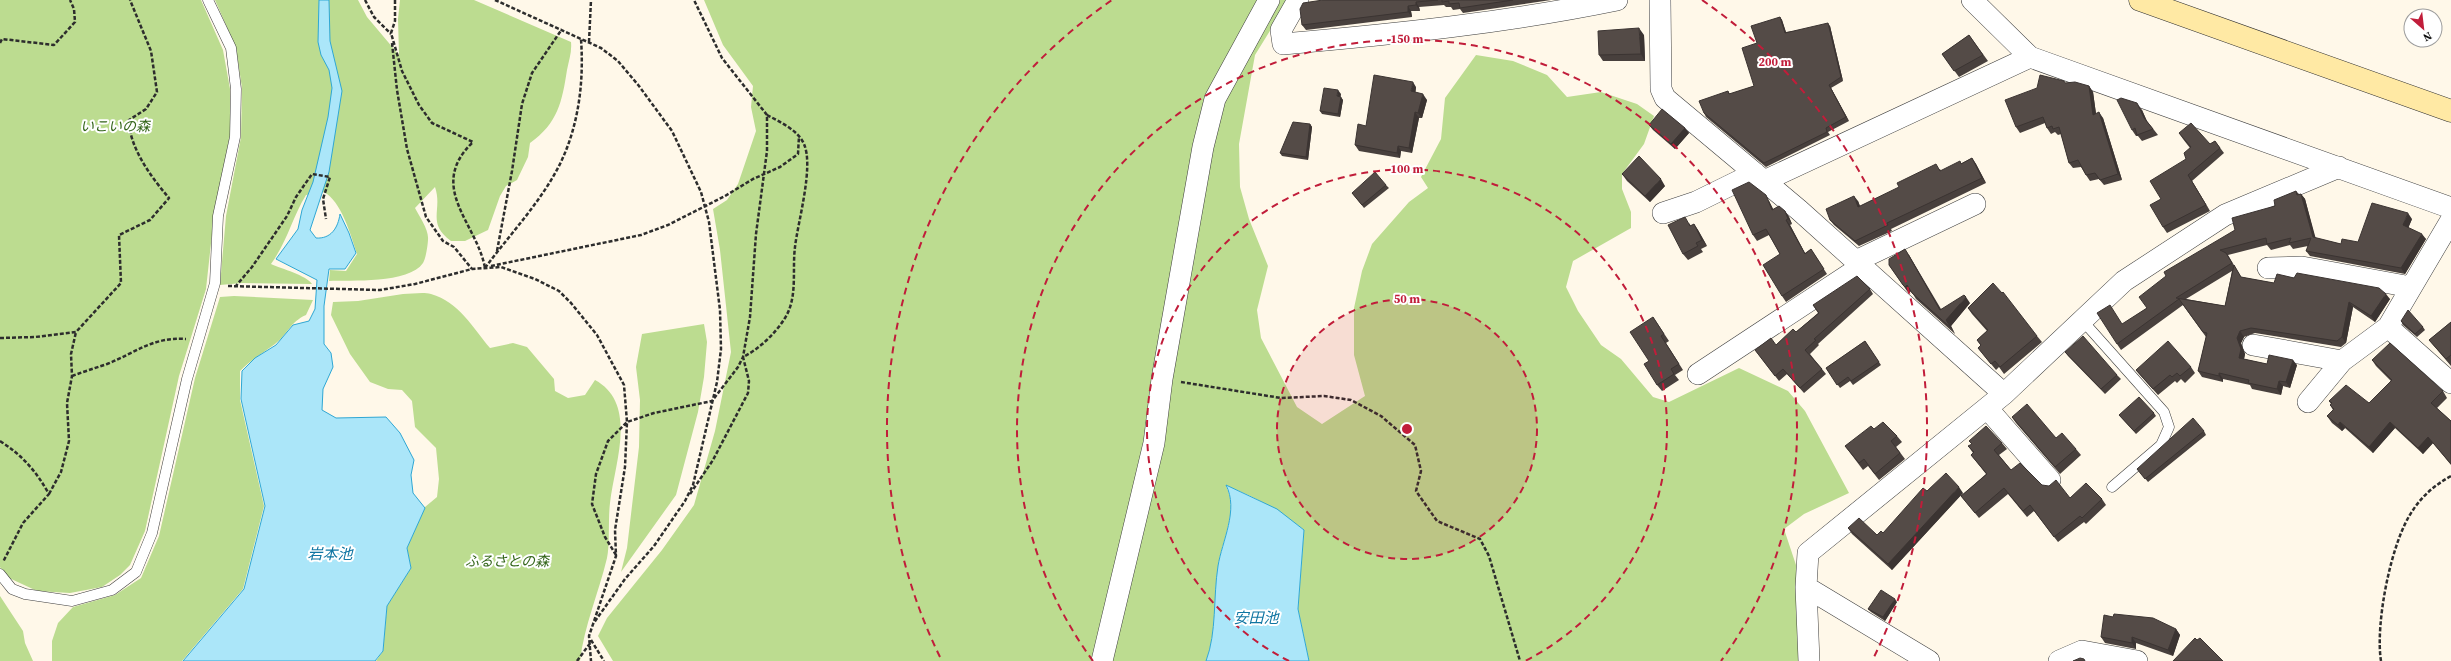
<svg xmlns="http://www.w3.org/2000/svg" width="2451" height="661" viewBox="0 0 2451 661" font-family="'Source Serif 4','Noto Sans JP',serif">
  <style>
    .forest { fill: #bcdc90 }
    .water { fill: #abe6f9; stroke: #2fa7d4 }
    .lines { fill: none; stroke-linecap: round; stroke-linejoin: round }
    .lane-casing { stroke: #3e3e3e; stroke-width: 11 }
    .street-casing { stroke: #3e3e3e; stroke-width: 22 }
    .secondary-casing { stroke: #2d2d2d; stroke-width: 23 }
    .path { stroke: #2d2d2d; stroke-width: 2.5; stroke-dasharray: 4 2; stroke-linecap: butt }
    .lane { stroke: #fff; stroke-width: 10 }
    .street { stroke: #fff; stroke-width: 21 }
    .secondary { stroke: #ffe9a4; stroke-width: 22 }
    .wall { fill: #48403d; fill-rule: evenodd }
    .shaded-wall { fill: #3b3432 }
    .building { fill: #544b47; stroke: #3b3432 }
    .ring { fill: none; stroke: #c11d3a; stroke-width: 2; stroke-dasharray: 7 5 }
    .labels { text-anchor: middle; stroke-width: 4; stroke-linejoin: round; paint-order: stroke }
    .park-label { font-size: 14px; font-style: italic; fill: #336519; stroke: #fff }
    .water-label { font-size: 15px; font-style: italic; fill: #0f75a2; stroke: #fff }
    .centre { fill: #c11d3a; stroke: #fff; stroke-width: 2 }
    .ring-label { font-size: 12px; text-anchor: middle; font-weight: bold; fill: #c11d3a; stroke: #fff; stroke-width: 4; stroke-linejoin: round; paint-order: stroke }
  </style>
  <rect width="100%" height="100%" fill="#fff8e9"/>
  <path class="forest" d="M0 0H201L223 50 230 89V135L214 216 206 289 179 376 145 531 130 565 120 575 102 587 70 593 37 591 7 577 0 567Z
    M215 0H358L367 17 399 55 398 19 400 0H474L571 42C572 52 569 60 567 70 562 102 558 123 530 143L528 157 517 180 506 186 500 196 488 230 465 241H451C426 223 443 210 435 187L415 208C419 216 429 230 428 239 428 244 426 258 423 263 409 284 350 280 329 281L330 270 346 271 357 254C351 235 341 201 324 192L306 195C292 218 288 240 271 264 282 269 306 275 312 284L242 283 220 285 226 216 241 137 242 88 236 48Z
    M704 0H1263L1185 208 1134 499 1096 661H613L598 636 607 618 662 550 694 505 715 431 731 352 720 250 713 209 727 200 738 184 756 131 751 107 753 86 723 45Z
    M1278 0H1289L1255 55 1239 144 1240 187 1249 219 1268 266 1257 310 1261 338 1297 407 1322 424 1365 396 1354 355V308L1362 271 1372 244 1409 202 1428 188 1421 177 1441 139 1445 98 1476 55 1513 61 1547 75 1567 97 1601 92 1637 104 1654 116 1644 144 1622 174V189L1631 212V228L1573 261 1566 287 1578 311 1601 345 1621 359 1653 397 1669 402 1739 368 1788 391 1805 411 1849 493 1804 514 1784 529 1814 619 1820 661H1309L1298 609 1304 530C1280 511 1255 496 1226 486 1239 511 1221 542 1218 567 1213 597 1217 632 1206 661H1109L1224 95Z
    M403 294C412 294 423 292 431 294 459 302 473 328 490 348L513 343 527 347 554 379 555 391 568 398 585 395 595 380C639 404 614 465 610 503 608 519 610 545 607 558 599 592 584 626 580 661H376L383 651 387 606 411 568 407 548 425 507 437 497 439 479 436 448 415 427 412 401 402 390 388 389 370 382 350 354 331 315 333 302 358 301Z
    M234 296 313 300 306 315C290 322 288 334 275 344 263 353 251 360 240 371V400L264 506 243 589 182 661H52V641L58 623 73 607 115 595 141 578 159 536 195 378 220 297Z
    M704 324 707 342 704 377 698 412 676 495 621 572 627 548 639 447 640 400 636 367 642 334Z
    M0 596 23 631 25 643 33 661H0Z"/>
  <path class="water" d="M319 0H329L330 41 342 91 329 172 310 230 316 238C331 239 338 228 340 214L349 233 356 253 345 269H329L324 306V344L331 353 333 367 323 389 322 410 336 418 386 417 400 433 414 460 411 475 413 493 425 508 407 548 411 568 387 606 383 651 375 661H183L244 589 265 506 241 399 242 371 255 358 276 345 293 325 309 321 315 309 317 280 276 259 298 229 302 210 313 182 328 117 332 88 329 70 321 55 318 42Z
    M1226 485 1277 509 1304 530 1298 609 1309 661H1206C1217 632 1213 597 1218 566 1222 541 1239 510 1226 485Z"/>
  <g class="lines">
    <defs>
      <path id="lane" d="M2082 320 2164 412 2169 427 2161 445 2112 487
        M0 574 12 589 25 594 72 601 112 590 136 572 152 533 187 379 215 283 218 216 235 137 236 89 231 48 208 0"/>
      <path id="street" d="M1298 0 1281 30 1283 44C1396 34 1505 23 1617 0
        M1660 0 1661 89 1665 98 1799 210 2004 394
        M1972 0 2030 57 2451 208
        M1764 181 2030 57
        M1663 213 1696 202 1755 173
        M1856 261 1975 204
        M2268 268 2302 267 2411 287
        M2388 327 2451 383
        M2253 345 2342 361
        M1698 374 1862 266
        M2308 402 2342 361 2388 327 2451 220
        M1987 408 2050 480
        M1806 587 1929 661
        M1102 661 1154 443 1162 379 1203 147 1215 99 1269 0
        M1809 661 1806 587 1808 553 2004 394 2124 281 2225 215 2339 167
        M2059 661 2082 651 2137 661"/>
      <path id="secondary" d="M2140 0 2451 111"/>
    </defs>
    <use href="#lane" class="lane-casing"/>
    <use href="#street" class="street-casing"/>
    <use href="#secondary" class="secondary-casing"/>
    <path class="path" d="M365 0 374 17 391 34
      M395 0V21L391 33 402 71 419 105 432 123 473 142C426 187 477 223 485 268
      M495 0 601 48 618 61 639 86 672 131 701 192 709 222 720 310 721 349 717 382 693 485 685 501 654 546 625 579 593 624
      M589 42 591 0
      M0 43 2 39 54 45 75 22 74 9 70 0
      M392 43 397 90 407 149 426 217 443 241 454 247 472 269
      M497 251 512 171 522 104 532 73 562 29
      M491 266 641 235 668 225 725 196 753 179 780 167 798 154 799 136
      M485 268C510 234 541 202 560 164 579 125 584 81 581 39
      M228 286 380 290 415 284 472 269 501 267 535 279 559 291 571 303 597 335 624 385 627 422 625 467 615 530 616 556 589 636 591 661
      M235 287 252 267 287 216 296 197 312 174 330 177 323 199 326 219
      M0 338 35 337 76 332 121 283 119 235 150 220 169 198C151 177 129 147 129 120L146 109 157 92 151 51 130 0
      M72 376C83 372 95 368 107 364 137 352 152 337 186 339
      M1181 382 1281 398 1324 396 1351 400 1381 416 1415 445 1421 471 1416 491 1437 521 1480 539 1489 556 1520 661
      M0 441C22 455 36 471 49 494L23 523 3 562
      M49 494 61 472 69 441 67 403 72 376 71 354 76 332
      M690 494 713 460 748 393 749 381 743 357C759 349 775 334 785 318 798 297 792 270 795 247 798 221 814 167 804 144 798 130 780 122 767 115
      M616 555 605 537 592 504 596 474 608 441 627 422 654 413 712 401 738 367 743 357 750 317 756 234 767 151V115L722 58 694 0
      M591 640 604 661
      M577 661 591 642
      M2381 661C2375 624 2391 541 2413 510 2423 495 2435 485 2451 476"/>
    <use href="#lane" class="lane"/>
    <use href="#street" class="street"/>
    <use href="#secondary" class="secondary"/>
  </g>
  <path class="wall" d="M1323 0H1551L1463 13 1460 9 1453 10 1451 7H1446L1444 5 1419 7 1420 11H1411L1412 17 1306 30 1302 25Z
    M1780 17 1782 20 1786 32 1830 26 1843 81 1831 88 1849 121 1828 132 1830 135 1766 167 1706 117 1704 113 1728 91 1730 94 1754 86 1757 43Z
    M1644 35 1645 61H1603L1599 55Z
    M1969 35 1988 61 1959 77 1942 54Z
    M2066 83 2089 86 2093 92 2096 114 2103 118 2122 180 2104 185 2099 179 2090 181 2086 175 2081 167 2073 168 2069 163 2061 134 2058 135 2055 132 2051 134 2047 128 2045 123 2020 133 2016 127Z
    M1416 87 1415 93 1427 100 1422 118H1419L1412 153 1401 151 1400 158 1359 151 1355 145 1366 126Z
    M1341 94 1340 97 1343 100 1340 117 1322 114 1320 111Z
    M2142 110 2147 121 2158 135 2142 141 2138 136H2136L2132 130Z
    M1310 124 1312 127 1308 160 1282 156 1280 153Z
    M1649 125 1685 128 1689 133 1675 149 1653 130Z
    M2179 133 2210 144 2215 141 2224 153 2192 181 2210 211 2167 233 2163 227 2161 199 2186 159 2190 148 2183 139Z
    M1972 158 1976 164 1986 183 1891 229 1892 231 1859 246 1834 225 1830 220 1858 201 1860 206 1940 169 1941 171 1962 163Z
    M1622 174 1665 186 1650 202 1627 181Z
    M1386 185 1389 188 1364 208 1352 193Z
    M2296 191 2299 194H2301L2305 199 2315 238 2341 244 2358 242 2412 219 2408 228 2426 239 2405 274 2310 256 2306 251 2308 246 2293 249 2290 245 2271 250 2267 245 2228 255 2241 277 2274 283 2294 278 2390 299 2375 322 2353 307 2346 343 2341 347 2255 333 2244 337 2241 343 2245 354 2244 359 2267 364 2297 365 2290 388 2283 386 2281 395 2252 389 2250 385 2223 379V382L2202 377 2198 371 2206 337 2183 305 2121 350 2117 344 2123 324 2147 308 2235 230 2275 206ZM2232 271 2225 306 2186 299Z
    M1769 201 1773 209 1785 211 1789 217 1792 224 1790 225 1805 253 1811 249 1827 274 1786 302 1782 296 1780 254 1769 235 1757 241 1753 235Z
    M1689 223 1691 226 1694 224 1698 230 1707 246 1701 249 1703 252 1688 260 1683 254Z
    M1909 255 1941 309 1970 303 1951 326 1955 334 1916 299 1911 291 1909 293 1907 291 1889 265Z
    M1870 289 1873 294 1818 344 1819 345 1810 354 1826 374 1804 393 1787 374 1779 381 1755 350 1776 345 1796 332 1818 313 1813 305Z
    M1968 308 2037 336 2042 342 2004 374 1999 367 1996 370 1978 348 1981 346 1977 340 1987 331 1972 314Z
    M1653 317 1669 341 1666 343 1683 370 1675 375 1679 380 1662 391 1657 385 1649 361Z
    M2401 321 2423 327 2425 330 2417 337 2403 325Z
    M2451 322V366L2434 346 2429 340Z
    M1865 341 1881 365 1853 385 1850 381 1840 388 1826 368Z
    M2065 352 2117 375 2121 379 2105 394 2068 356Z
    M2372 360 2443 391 2447 398 2437 408 2451 421V465L2433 443 2423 454 2395 428 2373 453 2345 428 2342 431 2332 423 2327 416 2333 410 2330 405 2331 404 2329 401 2369 403 2391 381 2376 366Z
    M2191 367 2195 373 2185 383 2181 379 2177 383 2175 381 2158 395 2141 376 2136 370Z
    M2154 413 2156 416 2136 434 2119 415Z
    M2012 417 2076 449 2081 455 2060 474 2016 423Z
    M1874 429 1897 436 1902 442 1896 447 1905 459 1879 480 1868 466 1863 470 1845 446Z
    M2204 431 2206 435 2148 482 2140 472Z
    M2002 443 2007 449 1999 455 2011 470 2042 485 2070 498 2102 499 2106 505 2086 524 2084 522 2058 542 2034 511 2027 517 2008 494 1979 518 1961 496 1986 474 1971 455 1973 453 1968 446Z
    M1927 491 1963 493 1892 570 1852 534 1848 528 1877 535 1883 533Z
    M1897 602 1885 621 1871 612 1868 609Z
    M2176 629 2180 635 2173 656 2136 643V649L2105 643 2101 637Z"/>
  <path class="shaded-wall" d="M1416 2 1419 7 1420 11 1416 5Z
    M1408 6 1411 11 1412 17 1408 12Z
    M1780 17 1782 20 1787 36 1785 33Z
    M1828 23 1830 26 1843 81 1841 77Z
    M1639 28 1644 35 1645 61 1641 54Z
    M1413 82 1416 87 1415 97 1411 91Z
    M1829 85 1831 88 1849 121 1846 117Z
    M2089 86 2093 92 2097 121 2093 115Z
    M1338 90 1341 94 1340 99 1337 96Z
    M1423 94 1427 100 1422 118 1418 113Z
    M1341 97 1343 100 1340 117 1338 114Z
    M2137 103 2142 110 2148 124 2144 118Z
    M1415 112 1419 118 1412 153 1409 148Z
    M2099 112 2103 118 2122 180 2118 174Z
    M1310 124 1312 127 1308 160 1306 157Z
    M1685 128 1689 133 1675 149 1671 144Z
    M1398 146 1401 151 1400 158 1397 153Z
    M1972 158 1976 164 1986 183 1982 178Z
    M2188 175 2192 181 2210 211 2206 205Z
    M1661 179 1665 186 1650 202 1645 196Z
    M2301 194 2305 199 2317 243 2313 237Z
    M1766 195 1776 215 1772 210Z
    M1854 196 1858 201 1862 212 1858 207Z
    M1785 211 1789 217 1792 224 1788 219Z
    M2408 213 2412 219 2407 231 2403 225Z
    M1786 220 1790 225 1808 259 1805 254Z
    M1694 224 1698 230 1707 246 1702 240Z
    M2422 234 2426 239 2405 274 2401 268Z
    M1905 249 1909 255 1944 316 1940 310Z
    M1907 285 1911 291 1909 293 1905 287Z
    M2386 294 2390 299 2375 322 2371 316Z
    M1966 297 1970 303 1951 326 1955 334 1946 320Z
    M2349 302 2353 307 2346 343 2342 337Z
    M2240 331 2244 337 2241 343 2245 354 2243 364 2239 358 2237 338Z
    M2293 360 2297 365 2290 388 2286 382Z
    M2219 373 2223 379V382L2219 376Z
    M2279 381 2283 386 2281 395 2277 389Z
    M2340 422 2345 428 2342 431 2338 425Z
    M2390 422 2395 428 2373 453 2369 447Z
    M2428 437 2433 443 2423 454 2418 448Z
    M1959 487 1963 493 1892 570 1888 564Z
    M1895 599 1897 602 1885 621 1883 617Z
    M2176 629 2180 635 2173 656 2168 650Z
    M2132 637 2136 643V649L2132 643Z"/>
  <path class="building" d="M1323 0H1438L1416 2V5L1408 6V12L1302 25 1300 9 1303 3Z
    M1442 0H1513L1460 8 1459 3 1449 4V1L1442 2Z
    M1780 17 1785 33 1828 23 1841 77 1829 85 1846 117 1826 128 1827 132 1764 163 1704 113 1699 101 1728 91 1729 94 1754 86 1742 48 1757 43 1751 26Z
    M1639 28 1641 54 1599 55 1598 31Z
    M1969 35 1983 55 1954 71 1942 54Z
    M1374 75 1413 82 1411 91 1423 94 1418 113 1415 112 1409 148 1398 146 1397 153 1355 145 1358 124 1366 126Z
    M2040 75 2064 81 2065 83 2075 82 2089 86 2093 115 2099 112 2118 174 2100 180 2095 173 2086 175 2078 160 2069 163 2059 127 2053 129 2052 126 2047 128 2043 117 2016 127 2005 100 2037 88Z
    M1324 88 1338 90 1337 96 1341 97 1338 114 1320 111Z
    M2121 98 2137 103 2144 118 2153 129 2137 135 2135 128 2132 130 2117 100Z
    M1662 109 1685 128 1671 144 1649 125Z
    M1293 122 1310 124 1306 157 1280 153Z
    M2191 123 2210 144 2215 141 2220 148 2188 175 2206 205 2163 227 2150 205 2161 199 2150 181 2186 159 2184 153 2191 147 2179 133Z
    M1639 156 1661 179 1645 196 1622 174Z
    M1972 158 1982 178 1887 223 1888 225 1855 241 1830 220 1826 209 1854 196 1858 207 1899 187 1897 183 1936 164 1940 171 1960 161 1961 164Z
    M1375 172 1386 185 1362 205 1352 193Z
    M1749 182 1766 195 1772 210 1779 206 1785 211 1788 219 1786 220 1805 254 1811 249 1824 269 1782 296 1763 265 1780 254 1766 229 1753 235 1732 190Z
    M2296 191 2297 195 2301 194 2313 237 2341 244 2342 239 2358 242 2372 203 2408 213 2403 225 2422 234 2401 268 2306 251 2311 238 2289 243 2291 238 2267 244 2266 238 2220 250 2226 253 2232 263 2176 298 2225 306 2234 265 2241 277 2274 283 2277 274 2294 278 2297 273 2379 288 2386 294 2371 316 2349 302 2342 337 2337 341 2251 328 2240 331 2237 338 2241 349 2239 358 2267 364 2269 355 2293 360 2286 382 2279 381 2277 389 2248 383 2249 380 2219 373V376L2198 371 2207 333 2203 332 2179 299 2117 344 2097 313 2110 305 2122 324 2147 308 2139 297 2166 276 2164 272 2235 230 2232 218 2275 206 2274 200Z
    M1685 217 1690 226 1694 224 1702 240 1696 243 1698 246 1683 254 1668 225Z
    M1905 249 1940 310 1964 295 1966 297 1946 320 1951 328 1912 293 1907 285 1905 287 1903 285 1889 265V259Z
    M1857 276 1870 289 1814 339 1816 340 1805 350 1822 369 1800 388 1783 369 1775 376 1755 350 1771 338 1776 345 1793 329 1796 332 1819 313 1813 305Z
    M1993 283 2002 293 2003 292 2037 336 2000 367 1995 361 1991 364 1978 348 1981 345 1977 340 1988 330 1968 308Z
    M2408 310 2423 327 2415 334 2401 321Z
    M1653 317 1664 334 1661 336 1679 364 1671 369 1674 374 1657 385 1644 364 1649 361 1630 332Z
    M2451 322V355L2446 359 2429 340Z
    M2083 336 2117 375 2101 389 2065 352Z
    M1865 341 1879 362 1851 381 1848 377 1837 385 1826 368Z
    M2168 341 2191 367 2180 376 2177 373 2172 377 2170 375 2153 389 2136 370Z
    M2390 343 2443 391 2431 403 2451 421V464L2428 437 2418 448 2390 422 2369 447 2340 422 2338 425 2327 416 2334 409 2330 405 2332 403 2329 401 2346 385 2369 403 2392 380 2372 360Z
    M2139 397 2154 413 2134 431 2119 415Z
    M2027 404 2056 438 2062 433 2076 449 2055 467 2012 417Z
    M2193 418 2204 431 2145 479 2137 469Z
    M1883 422 1897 436 1891 441 1900 453 1875 474 1864 459 1859 463 1845 446 1871 426 1874 429Z
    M1986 426 2002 443 1994 450 2011 470 2020 463 2042 485 2049 486 2056 480 2070 498 2086 483 2102 499 2082 518 2080 516 2054 537 2030 505 2023 511 2004 488 1975 513 1961 496 1987 474 1971 455 1974 452 1968 446 1972 444 1969 441Z
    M1946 473 1959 487 1888 564 1848 528 1859 518 1877 535 1881 531 1883 533 1923 488 1927 491Z
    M1881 590 1895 599 1883 617 1868 609Z
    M2114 614 2153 618 2176 629 2168 650 2132 637V643L2101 637 2104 615 2113 617Z
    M2195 638 2197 640 2200 638 2223 661H2173Z
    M2080 658 2084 659 2085 661H2073Z"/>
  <circle cx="1407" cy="429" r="130" fill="#c11d3a" fill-opacity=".12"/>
  <g class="ring">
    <circle cx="1407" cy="429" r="130"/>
    <path d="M1289 661A260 260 0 1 1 1525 661"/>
    <path d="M1093 661A390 390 0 1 1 1721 661"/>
    <path d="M940 657A520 520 0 0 1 1112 0M1702 0A520 520 0 0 1 1874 657"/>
  </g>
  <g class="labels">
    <g class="park-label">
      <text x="115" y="131">いこいの森</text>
      <text x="507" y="566">ふるさとの森</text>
    </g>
    <g class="water-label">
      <text x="330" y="559">岩本池</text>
      <text x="1256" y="623">安田池</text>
    </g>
  </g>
  <circle cx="1407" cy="429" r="6" class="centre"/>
  <g class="ring-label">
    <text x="1407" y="43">150 m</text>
    <text x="1775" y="66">200 m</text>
    <text x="1407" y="173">100 m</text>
    <text x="1407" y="303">50 m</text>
  </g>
  <g transform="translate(2423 28) rotate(152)"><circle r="19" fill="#ffffff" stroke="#9d9d9d"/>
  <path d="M0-3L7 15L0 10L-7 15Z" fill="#c11d3a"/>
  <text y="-6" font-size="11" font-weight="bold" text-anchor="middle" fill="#0b0b0b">N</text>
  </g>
</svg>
